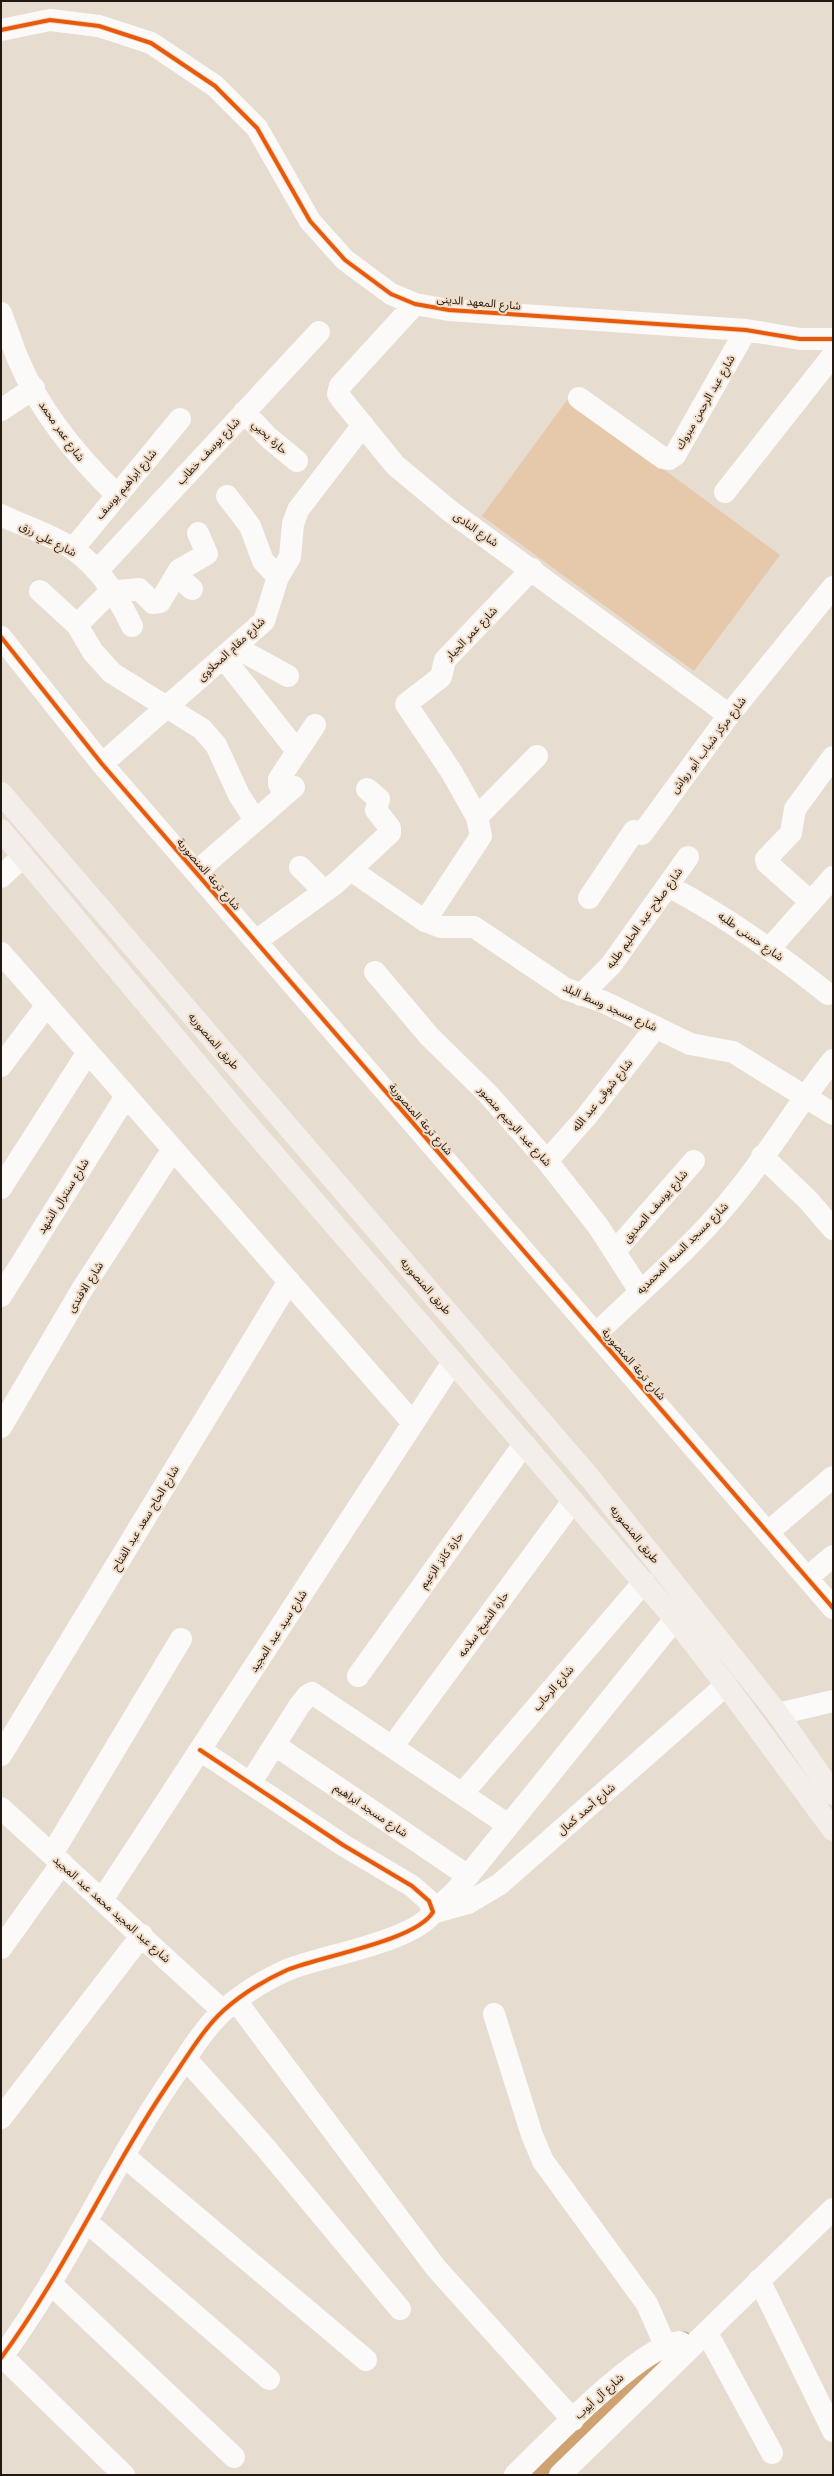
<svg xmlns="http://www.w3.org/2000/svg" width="834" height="2476" viewBox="0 0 834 2476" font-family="'Work Sans','Noto Sans Arabic',sans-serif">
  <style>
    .green { fill: #e6c8aa }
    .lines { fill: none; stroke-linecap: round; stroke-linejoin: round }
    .canal { stroke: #cfa371; stroke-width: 22 }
    .minor { stroke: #fbfaf8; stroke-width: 22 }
    .major { stroke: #f3eee9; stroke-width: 22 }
    .cycleway-casing { stroke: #f0dcc7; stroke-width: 6 }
    .cycleway { stroke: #e8590c; stroke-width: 4 }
    .labels { text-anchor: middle; stroke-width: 4; stroke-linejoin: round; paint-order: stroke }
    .street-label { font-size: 11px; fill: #201811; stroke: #f0dcc7 }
  </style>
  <rect width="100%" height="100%" fill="#e7dcd0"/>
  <path class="green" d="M568 399 780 555 694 671 482 516Z"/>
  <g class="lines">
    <path class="canal" d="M536 2475 682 2342"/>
    <path class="minor" d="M1 30 50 20 99 26 151 43 215 86 257 128 310 221 345 260 391 294 415 304 449 310 746 330 800 339H833
      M415 304 340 386 338 394 343 401 395 465 450 511 729 715
      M1 313C7 329 12 344 18 359 40 412 77 456 117 495
      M579 398 663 458 669 459 675 455 746 330
      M1 410 34 388
      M244 412 269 438 297 461
      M725 492 833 355
      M227 496 250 526 263 561 278 577
      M1 515C23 526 53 535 73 549 101 569 118 597 132 626
      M73 549 180 419
      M98 570 319 332
      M176 575 192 589
      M40 591 77 625 93 652 112 673 202 729 216 745 239 795 255 820
      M77 625 110 592 139 589 153 603 160 602 179 570 207 554 198 533
      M1 637 102 764 833 1608
      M235 647 288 676
      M223 657 297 751
      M102 764 264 621 278 577 290 557 293 524 298 510 363 425
      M285 794 279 784V779L315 725
      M477 817 451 771 406 704 441 677 445 660 532 569
      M300 867 324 891
      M351 870 425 921 441 927H474L566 989 604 1002 690 1044 733 1052 833 1114
      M196 872 294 787
      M1 877 23 856
      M668 886C726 916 777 953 828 994
      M589 898 634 831 642 834 729 715 833 587
      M811 902 767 863 766 859 791 833 795 809 833 757
      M425 921 481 836 477 817 537 756
      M256 941 336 883 390 833V828L376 810 379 799 367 789
      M770 948 833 877
      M1 953 413 1423
      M375 972 429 1036 488 1094 547 1161 598 1226 640 1291
      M581 995 611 965 688 857
      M1 1066 47 1005
      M762 1156 808 1200 833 1229
      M547 1161 586 1117 656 1027
      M1 1188 88 1052
      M615 1251 694 1161
      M1 1296 126 1096
      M596 1334C640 1291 688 1251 727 1204 766 1159 796 1106 833 1060
      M1 1427 81 1291 173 1149
      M768 1532 833 1477
      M807 1578 833 1556
      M358 1676 524 1444
      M778 1714 833 1701
      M275 1745 468 1876
      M392 1747 573 1501
      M1 1755 289 1281
      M251 1782 299 1706 307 1696 312 1693 508 1825
      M462 1794 644 1582
      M1 1808 223 2011
      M52 1854 181 1639
      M102 1900 453 1362
      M433 1912 455 1892 675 1619
      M436 1912 468 1903 500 1884 726 1685
      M1 1948 62 1863
      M236 2001 436 2268 573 2420
      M494 2014 532 2135 543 2161 647 2304 665 2345
      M186 2059 264 2146 400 2309
      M1 2118 142 1935
      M124 2156 366 2360
      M87 2222 269 2379
      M759 2280 833 2431
      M50 2283 234 2457
      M707 2333 772 2453
      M2 2356 124 2475
      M1 2358C66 2270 110 2169 171 2080 187 2057 203 2029 224 2010 242 1994 265 1980 287 1970 321 1956 416 1941 433 1912L429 1901 412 1886 343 1845 200 1750
      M515 2475C546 2445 642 2344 680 2342
      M560 2475 833 2209"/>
    <path class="major" d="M1 793 590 1478 778 1714 833 1794
      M1 830 244 1120 675 1619 726 1685 833 1830"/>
    <defs>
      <path id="cycleway" d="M1 30 50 20 99 26 151 43 215 86 257 128 310 221 345 260 391 294 415 304 449 310 746 330 800 339H833
        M1 637 102 764 833 1608
        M1 2358C66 2270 110 2169 171 2080 187 2057 203 2029 224 2010 242 1994 265 1980 287 1970 321 1956 416 1941 433 1912L429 1901 412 1886 343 1845 200 1750"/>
    </defs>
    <use href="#cycleway" class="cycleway-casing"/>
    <use href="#cycleway" class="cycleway"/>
  </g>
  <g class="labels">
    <g class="street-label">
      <text transform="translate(479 302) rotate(5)" y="4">شارع المعهد الدينى</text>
      <text transform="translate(705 402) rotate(-60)" y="4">شارع عبد الرحمن مبروك</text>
      <text transform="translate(62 431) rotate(55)" y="4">شارع عمر محمد</text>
      <text transform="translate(270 437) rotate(43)" y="4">حارة يحيي</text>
      <text transform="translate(208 451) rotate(-47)" y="4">شارع يوسف خطاب</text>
      <text transform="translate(126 484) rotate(-50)" y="4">شارع ابراهيم يوسف</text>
      <text transform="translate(476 529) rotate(35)" y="4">شارع النادى</text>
      <text transform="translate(48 539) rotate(27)" y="4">شارع علي رزق</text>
      <text transform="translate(471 633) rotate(-46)" y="4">شارع عمر الجيار</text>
      <text transform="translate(231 649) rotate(-43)" y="4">شارع مقام المحلاوى</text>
      <text transform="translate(708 745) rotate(-53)" y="4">شارع مركز شباب أبو رواش</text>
      <text transform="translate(209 874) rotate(49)" y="4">شارع ترعة المنصورية</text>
      <text transform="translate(644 918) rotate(-54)" y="4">شارع صلاح عبد الحليم طلبه</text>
      <text transform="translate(751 936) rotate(35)" y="4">شارع حسنى طلبه</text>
      <text transform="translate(610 1007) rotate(24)" y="4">شارع مسجد وسط البلد</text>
      <text transform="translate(214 1041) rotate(49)" y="4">طريق المنصوريه</text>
      <text transform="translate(602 1095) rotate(-51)" y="4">شارع شوقى عبد الله</text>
      <text transform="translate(421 1119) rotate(49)" y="4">شارع ترعة المنصورية</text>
      <text transform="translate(515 1126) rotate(48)" y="4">شارع عبد الرحيم منصور</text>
      <text transform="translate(63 1196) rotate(-58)" y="4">شارع سنترال الشهد</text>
      <text transform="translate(655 1206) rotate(-49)" y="4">شارع يوسف الصديق</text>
      <text transform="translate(682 1248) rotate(-45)" y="4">شارع مسجد السنه المحمديه</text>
      <text transform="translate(426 1286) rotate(49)" y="4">طريق المنصوريه</text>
      <text transform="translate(85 1287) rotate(-58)" y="4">شارع الافندى</text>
      <text transform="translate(634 1364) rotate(49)" y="4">شارع ترعة المنصورية</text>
      <text transform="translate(145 1518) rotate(-59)" y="4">شارع الحاج سعد عبد الفتاح</text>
      <text transform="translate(635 1534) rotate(51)" y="4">طريق المنصوريه</text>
      <text transform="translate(441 1560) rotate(-54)" y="4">حارة كانز الزعيم</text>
      <text transform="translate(483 1624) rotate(-54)" y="4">حارة الشيخ سلامه</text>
      <text transform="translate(278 1631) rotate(-57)" y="4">شارع سيد عبد المجيد</text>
      <text transform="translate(553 1688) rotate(-49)" y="4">شارع الرحاب</text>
      <text transform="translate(586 1809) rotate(-41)" y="4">شارع أحمد كمال</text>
      <text transform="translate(371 1810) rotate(34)" y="4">شارع مسجد ابراهيم</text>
      <text transform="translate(112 1909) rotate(42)" y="4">شارع عبد المجيد محمد عبد المجيد</text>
      <text transform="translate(599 2396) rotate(-42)" y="4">شارع آل أيوب</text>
    </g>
  </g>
  <rect width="834" height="2476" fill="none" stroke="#201811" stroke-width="4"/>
</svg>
